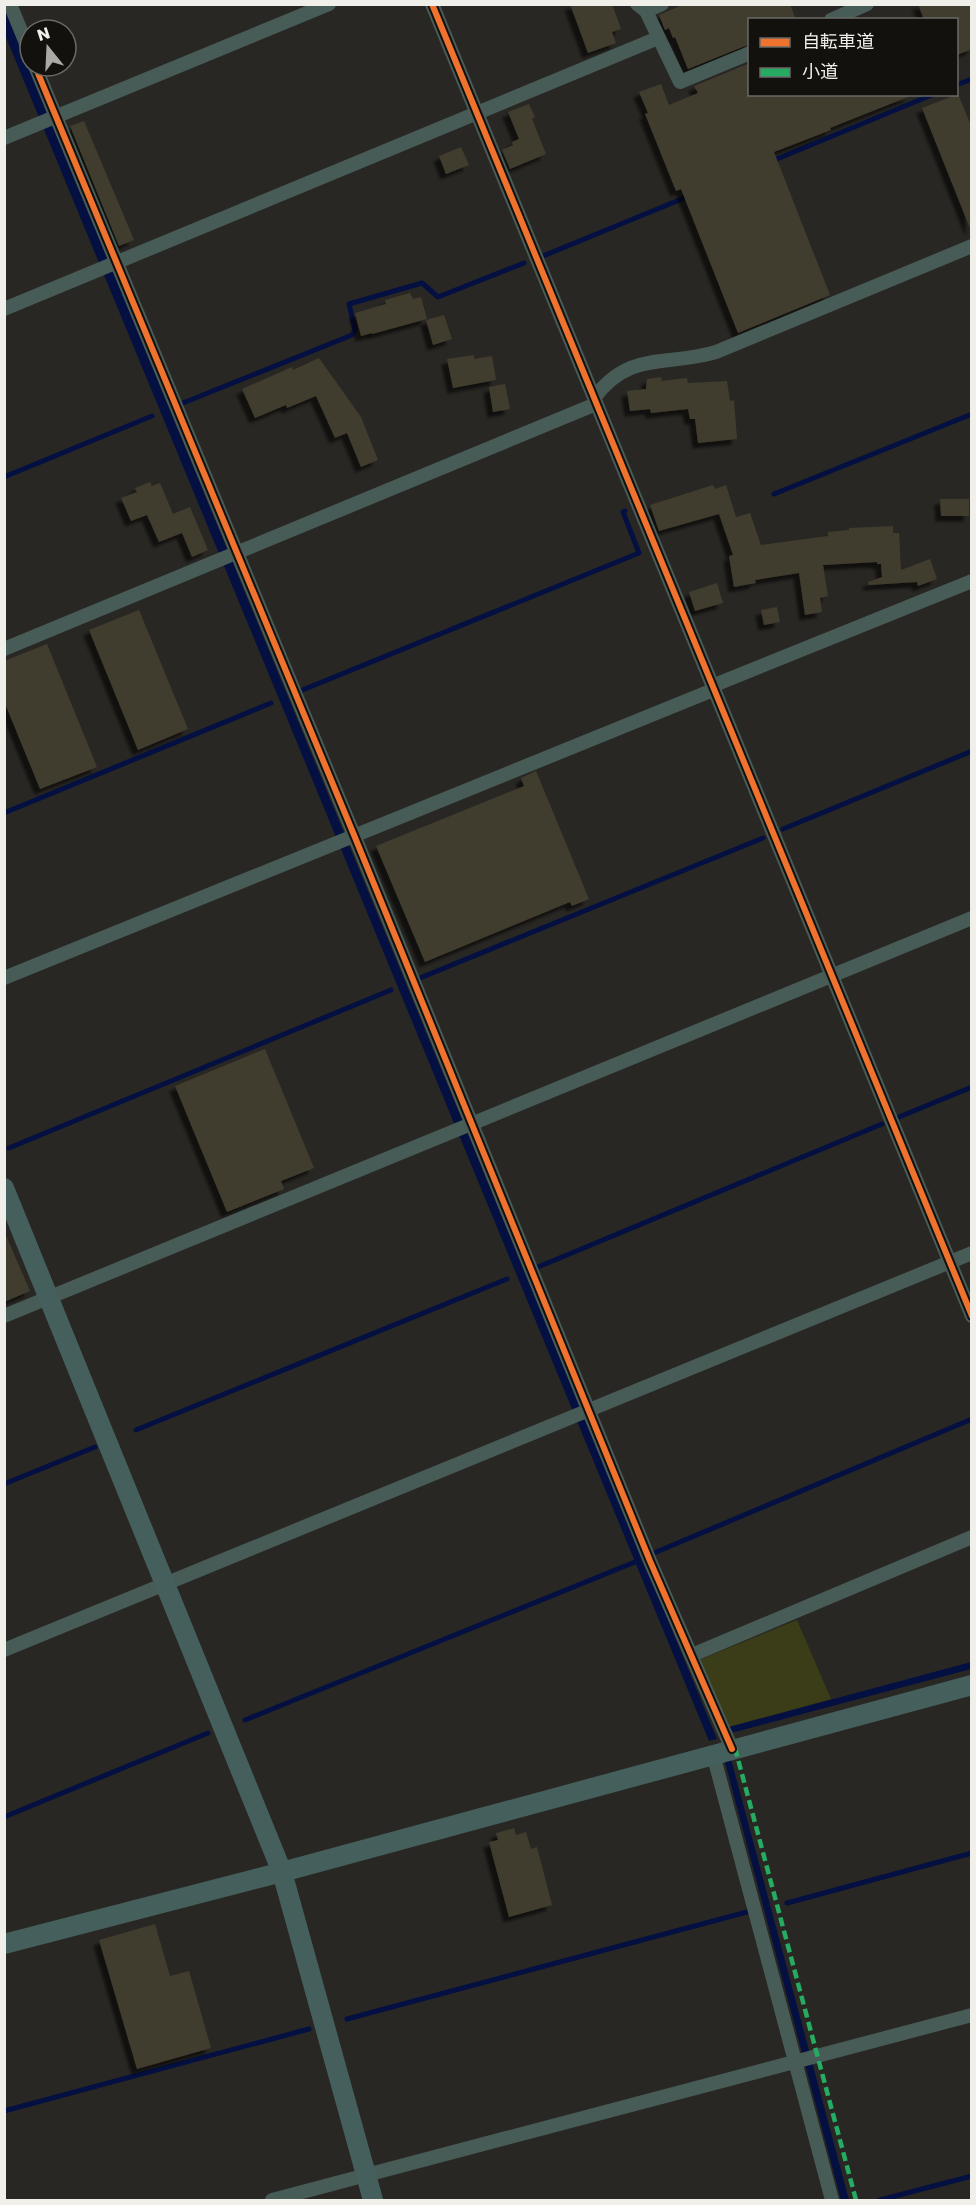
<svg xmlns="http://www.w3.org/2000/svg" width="976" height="2205" viewBox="0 0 976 2205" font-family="Poppins,'Noto Sans JP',sans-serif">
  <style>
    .green { fill: #3a3d18 }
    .water { fill: #041041 }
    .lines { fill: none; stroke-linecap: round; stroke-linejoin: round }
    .stream { stroke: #041041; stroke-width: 5 }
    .building { fill: #413c2e; filter: url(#shadow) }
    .street { stroke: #475b57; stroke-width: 14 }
    .secondary { stroke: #45605c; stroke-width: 20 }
    .quiet { stroke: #26ab63; stroke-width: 4.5; stroke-dasharray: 9 4.5; stroke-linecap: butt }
    .cycleway-casing { stroke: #12110e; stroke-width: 10 }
    .cycleway { stroke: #ef722f; stroke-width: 6 }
  </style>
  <defs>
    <filter id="shadow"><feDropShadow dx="-5.5" dy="5.5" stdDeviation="1.5" flood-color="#0009"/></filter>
  </defs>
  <rect width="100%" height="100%" fill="#292723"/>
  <path class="green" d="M797 1620 831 1699 729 1727 699 1660Z"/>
  <path class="water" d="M4 7 717 1739 709 1741 5 35Z
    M971 1662V1669L735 1732 731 1731 729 1727Z
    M731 1759 849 2200H841L725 1762Z"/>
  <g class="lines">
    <path class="stream" d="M956 85 972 79
      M772 161 934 94
      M543 256 689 196
      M183 403 352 335 355 330 349 304 422 283 438 297 524 263
      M4 477 152 416
      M774 494 972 414
      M300 691 639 553 623 512 625 511
      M4 813 271 703
      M783 829 972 751
      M420 978 763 838
      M899 1117 972 1087
      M9 1148 391 990
      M538 1267 882 1124
      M136 1430 507 1279
      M4 1484 95 1447
      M654 1553 972 1419
      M245 1720 635 1562
      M4 1817 208 1733
      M787 1903 972 1853
      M347 2019 747 1912
      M4 2111 309 2029
      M880 2200 972 2176"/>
  </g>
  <path class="building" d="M570 4H612L621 29 612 32 616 43 588 53Z
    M684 4H790L796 20H750V44L688 69 675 37 673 38 669 28 665 30 659 15Z
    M918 4H972V49L957 55V20H924Z
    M750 63V94L913 95 830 128 831 130 774 152 830 295 738 333 681 189 676 191 645 114 648 113 639 92 661 84 669 105 698 93 694 86Z
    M958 94 972 128 971 231 922 108Z
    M529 104 535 117 532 119 546 154 510 169 502 150 513 145 512 142 519 139 508 112Z
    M84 121 134 240 119 246 70 126Z
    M461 147 469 165 446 174 439 156Z
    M410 293 413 299 421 297 427 319 372 334V333L361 336 355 313 386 304 385 300Z
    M444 315 452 339 433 345 426 320Z
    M474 355V359L492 356 496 380 453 388 447 359Z
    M319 358 361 417 378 460 361 467 347 433 335 438 316 396 287 408 286 405 255 418 242 389 292 367 293 370Z
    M661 377 662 381 687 378 688 383 727 381 730 401 734 400 737 439 698 443 695 419H690L688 409 651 413 650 409 630 411 627 391 646 389 647 379Z
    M505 384 510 409 493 412 489 387Z
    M150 482 152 486 160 483 173 514 190 507 208 550 192 557 182 533 159 542 147 515 131 521 121 498 137 492 135 488Z
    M713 485 715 489 726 485 736 517 750 513 761 545 828 536V532L849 530V528L893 526V533H899L901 570 930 559 937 579 918 586 917 582 869 585 868 582 882 577 881 564H877V562L823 565 828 596 820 598 822 612 805 615 799 573 755 580 756 583 734 587 729 556 733 555 719 514 659 531 650 505Z
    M940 499H969V516H941Z
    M717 583 723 603 695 611 689 592Z
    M777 607 780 622 764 625 761 610Z
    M139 610 188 729 138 750 89 630Z
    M47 644 97 767 40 789 4 701V661Z
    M536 771 589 899 572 906 570 902 425 962 376 846 524 786 521 778Z
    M265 1049 314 1168 281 1181 284 1189 227 1212 175 1086Z
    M4 1231 30 1291 4 1302Z
    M514 1828 516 1835 526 1832 531 1849 537 1847 552 1905 509 1917 489 1842 498 1840 496 1833Z
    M155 1924 170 1976 189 1971 211 2048 137 2069 99 1940Z"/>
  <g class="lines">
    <path class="street" d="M10 4 30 53
      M432 4 972 1316
      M637 4 646 11 662 4
      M646 11 680 82 750 53
      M831 20 867 4
      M35 66 354 835 650 1561 732 1749
      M4 138 329 4
      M4 309 658 38
      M594 398C630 350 666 367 716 352L972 246
      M4 649 596 404
      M712 686 972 581
      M4 978 713 690
      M4 1316 972 918
      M4 1650 972 1253
      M692 1655 972 1537
      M713 1754 832 2200
      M272 2200 972 2015"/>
    <path class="secondary" d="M4 1188 282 1872 373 2200
      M4 1944 282 1872 972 1685"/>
    <path class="quiet" d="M735 1748 856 2200"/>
    <defs>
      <path id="cycleway" d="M432 4 972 1316
        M35 66 354 835 650 1561 732 1749"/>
    </defs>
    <use href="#cycleway" class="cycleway-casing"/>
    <use href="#cycleway" class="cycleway"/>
  </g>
  <rect width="976" height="2205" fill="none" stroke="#f1efea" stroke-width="12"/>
  <rect x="748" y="18" width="210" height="78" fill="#12110e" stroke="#6b6a66" stroke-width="1.5"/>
  <rect x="760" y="38" width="30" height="9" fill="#ef722f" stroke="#6b6a66" stroke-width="1.5"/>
  <text x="802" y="48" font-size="18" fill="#f1efea">自転車道</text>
  <rect x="760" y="68" width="30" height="9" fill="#26ab63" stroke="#6b6a66" stroke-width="1.5"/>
  <text x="802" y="78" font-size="18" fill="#f1efea">小道</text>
  <g transform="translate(48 48) rotate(342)"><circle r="28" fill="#12110e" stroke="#6b6a66" stroke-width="1.5"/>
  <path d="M0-4.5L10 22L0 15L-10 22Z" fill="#aba9a4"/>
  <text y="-9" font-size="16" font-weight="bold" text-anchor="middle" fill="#f1efea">N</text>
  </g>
</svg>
